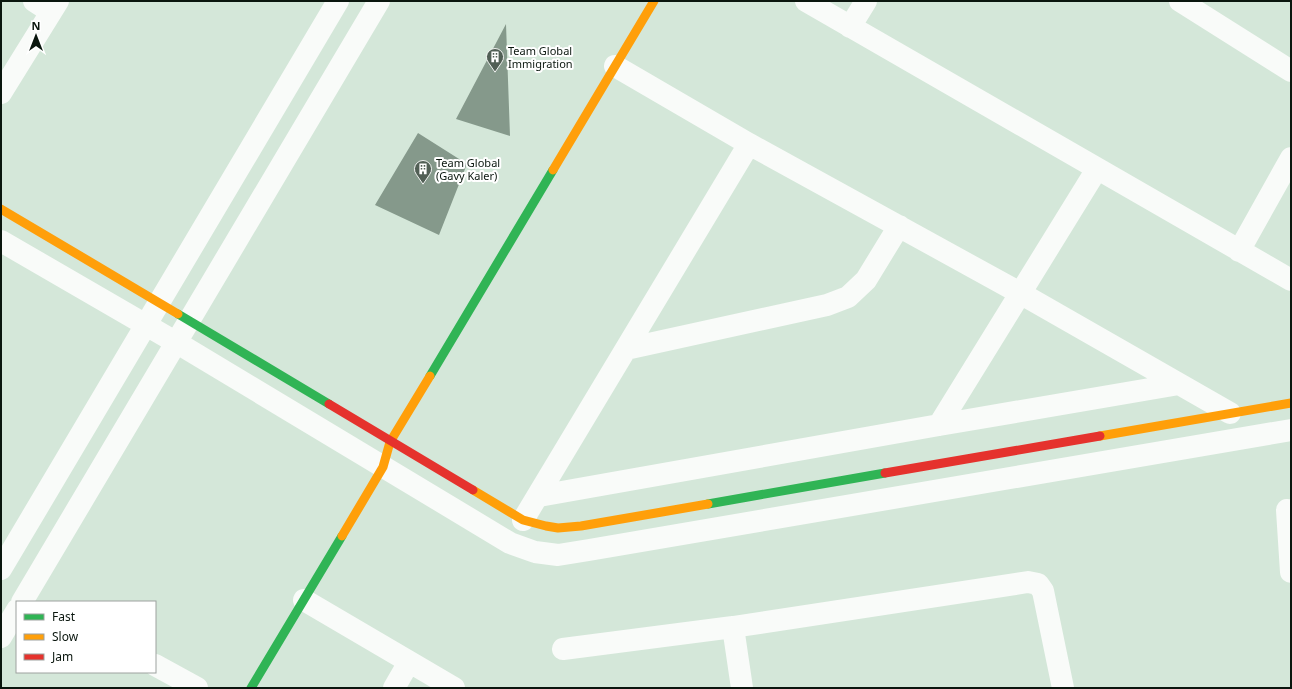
<svg xmlns="http://www.w3.org/2000/svg" width="1292" height="689" viewBox="0 0 1292 689" font-family="'Noto Sans',sans-serif">
  <style>
    .building { fill: #85998b }
    .lines { fill: none; stroke-linecap: round; stroke-linejoin: round }
    .street { stroke: #f9fbf9; stroke-width: 22 }
    .fast { stroke: #30b455; stroke-width: 9 }
    .slow { stroke: #ff9f0a; stroke-width: 9 }
    .jam { stroke: #e5322d; stroke-width: 9 }
    .labels { text-anchor: middle; stroke-width: 4; stroke-linejoin: round; paint-order: stroke }
    .poi-label { font-size: 11px; fill: #0a160e; stroke: #fff; text-anchor: start }
  </style>
  <rect width="100%" height="100%" fill="#d4e7d9"/>
  <path class="building" d="M506 24 510 136 456 119Z
    M418 133 467 164 439 235 375 205Z"/>
  <g class="lines">
    <path class="street" d="M34 1 51 12
      M806 1 1291 280
      M1180 1 1291 71
      M850 27 866 1
      M615 66 749 144 1020 293 1230 413
      M1 93 58 1
      M1 241 184 347 510 543 535 552 558 555 589 550 1291 430
      M1239 251 1291 158
      M626 349 827 305 848 297 866 280 899 226
      M939 425 1097 169
      M539 496 939 425 1179 384
      M1287 510 1291 572
      M523 520 749 144
      M1 569 338 1
      M304 600 454 688
      M22 602 379 1
      M733 627 742 688
      M1 637 17 610
      M563 649 733 627 1028 582 1038 584 1043 591 1063 688
      M155 665 197 688
      M394 688 409 662"/>
    <path class="fast" d="M178 314 329 404
      M430 376 553 170
      M708 504 885 473
      M251 688 342 536"/>
    <path class="slow" d="M553 170 654 1
      M1 209 178 314
      M1100 436 1291 403
      M473 490 523 520 546 526 558 528 581 526 708 504
      M342 536 383 467 390 442 430 376"/>
    <path class="jam" d="M329 404 473 490
      M885 473 1100 436"/>
  </g>
  <defs>
    <symbol id="building-pin" viewBox="-11 -11 22 30"><path d="M0 17L-7.5 6A9.5 9.5 0 1 1 7.5 6Z" fill="#515f55" stroke="#fff"/><path d="M-4-6H4V6H1V3H-1V6H-4ZM-2.5-4.3h1.7v1.8h-1.7ZM.8-4.3h1.7v1.8H.8ZM-2.5-1h1.7V.8h-1.7ZM.8-1h1.7V.8H.8Z" fill="#fff"/></symbol>
  </defs>
  <g fill-rule="evenodd">
    <use href="#building-pin" x="485" y="47" width="20" height="27"/>
    <use href="#building-pin" x="413" y="159" width="20" height="27"/>
  </g>
  <g class="labels">
    <g class="poi-label">
      <text x="508" y="55">Team Global<tspan x="508" dy="13">Immigration</tspan></text>
      <text x="436" y="167">Team Global<tspan x="436" dy="13">(Gavy Kaler)</tspan></text>
    </g>
  </g>
  <rect width="1292" height="689" fill="none" stroke="#0a160e" stroke-width="4"/>
  <rect x="16" y="601" width="140" height="72" fill="#ffffff" stroke="#9da29f"/>
  <rect x="24" y="614" width="20" height="6" fill="#30b455" stroke="#9da29f"/>
  <text x="52" y="621" font-size="12" fill="#0a160e">Fast</text>
  <rect x="24" y="634" width="20" height="6" fill="#ff9f0a" stroke="#9da29f"/>
  <text x="52" y="641" font-size="12" fill="#0a160e">Slow</text>
  <rect x="24" y="654" width="20" height="6" fill="#e5322d" stroke="#9da29f"/>
  <text x="52" y="661" font-size="12" fill="#0a160e">Jam</text>
  <g transform="translate(36 36)" stroke="#ffffff" stroke-width="3" paint-order="stroke">
  <path d="M0-3L7 15L0 10L-7 15Z" fill="#0a160e"/>
  <text y="-6" font-size="11" font-weight="bold" text-anchor="middle" fill="#0a160e">N</text>
  </g>
</svg>
